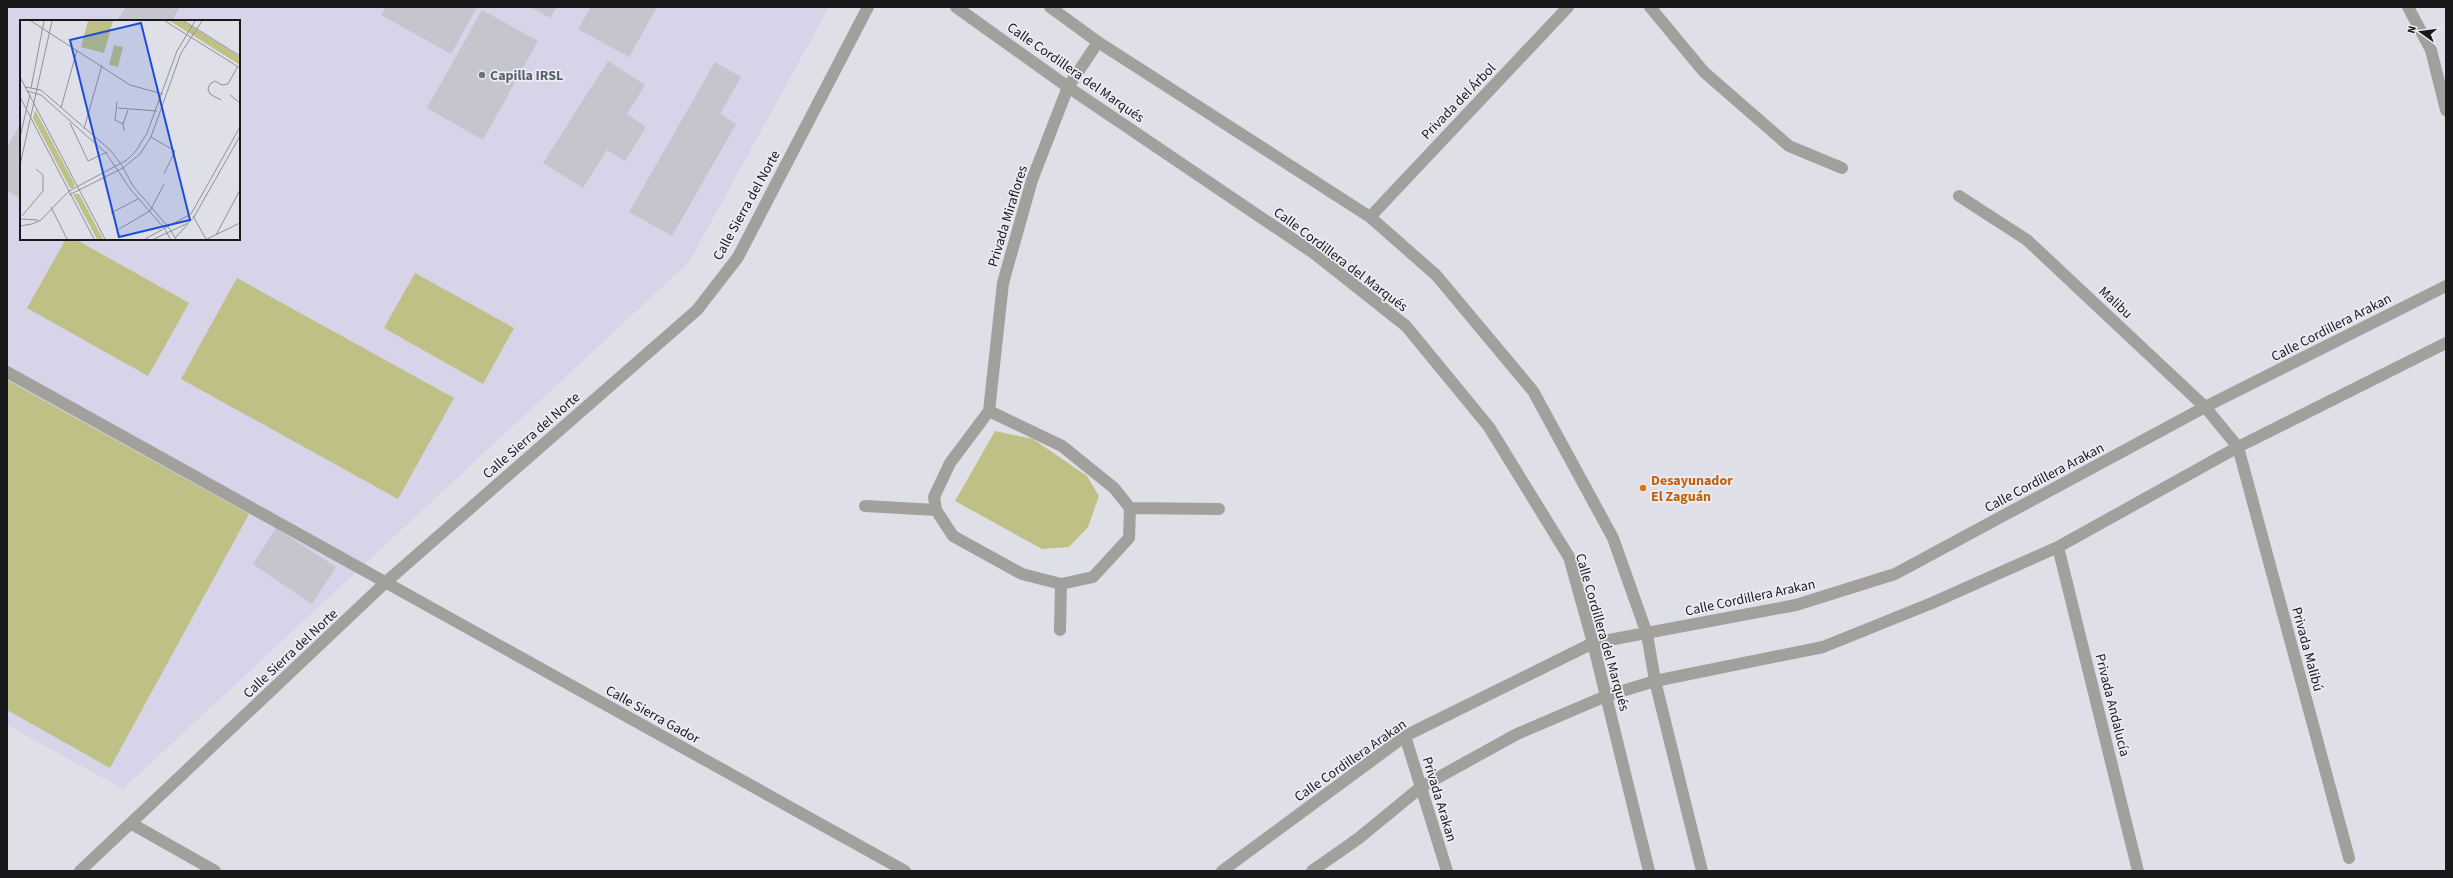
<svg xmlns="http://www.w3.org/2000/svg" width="2453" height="878" viewBox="0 0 2453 878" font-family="'Source Sans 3',sans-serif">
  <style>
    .education { fill: #d7d3e9; fill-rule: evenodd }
    .green { fill: #bec086 }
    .building { fill: #c5c5cd }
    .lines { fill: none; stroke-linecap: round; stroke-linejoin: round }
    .minor { stroke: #a2a09d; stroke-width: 12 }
    .worship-dot { fill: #6b7280; stroke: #ececf5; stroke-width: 1.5 }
    .food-dot { fill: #e8710a; stroke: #ececf5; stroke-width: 1.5 }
    .labels { text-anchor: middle; stroke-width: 3.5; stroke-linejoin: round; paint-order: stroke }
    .street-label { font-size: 14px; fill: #19191c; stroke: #ececf5 }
    .worship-label { font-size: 14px; font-weight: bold; fill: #5b616d; stroke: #ececf5; text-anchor: start }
    .food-label { font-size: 14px; font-weight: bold; fill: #c56008; stroke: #ececf5; text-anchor: start }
    .inset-road { fill: none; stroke: #909096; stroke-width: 1 }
    .view { fill: #1d4ed8; fill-opacity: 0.15; stroke: #1d4ed8; stroke-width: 2 }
    .inset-edge { fill: none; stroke: #19191c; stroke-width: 2 }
  </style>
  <rect width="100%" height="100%" fill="#dfdfe8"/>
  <path class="education" d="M7 7H829L689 262 123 789 7 725ZM21 21H239V239H21Z"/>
  <path class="green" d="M66 239H75L189 303 148 376 27 308Z
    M415 273 514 328 483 384 384 328Z
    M237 278 454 398 398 499 181 379Z
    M7 380 249 514 110 768 7 710Z
    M995 431 1033 439 1087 476 1099 496 1088 527 1069 547 1042 549 955 501Z"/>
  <path class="building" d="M126 7H180L172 21H117Z
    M386 7H477L451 54 381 15Z
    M530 7H557L550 18Z
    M591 7H657L629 57 578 29Z
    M482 10 538 41 483 140 427 108Z
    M608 61 645 85 627 114 646 127 625 161 607 150 583 188 543 163Z
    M715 62 741 77 720 114 736 124 672 236 629 212Z
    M21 123V199L7 191V147Z
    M276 528 336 567 312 604 253 564Z"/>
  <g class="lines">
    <path class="minor" d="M956 7 1068 87 1315 254 1406 326 1489 427 1569 557 1593 643 1649 871
      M1050 7 1098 42 1370 217 1436 275 1533 391 1613 538 1647 634 1655 681 1702 871
      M1650 7 1704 72 1789 146 1842 168
      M2408 7 2431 50 2446 110
      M1959 196 2027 240 2205 407 2238 447 2349 858
      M1370 217 1568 7
      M7 372 905 871
      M989 411 1062 446 1114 488 1130 508 1129 538 1093 577 1061 584 1022 574 953 536 936 510 934 497 950 463 989 411 1003 283 1032 180 1068 87 1098 42
      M865 506 936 510
      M1130 508 1219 509
      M2058 547 2138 871
      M1060 630 1061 584
      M1405 736 1447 871
      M132 824 215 871
      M80 871 386 582 697 310 738 257 868 7
      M1222 871 1405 736 1593 643 1796 605 1895 574 2205 407 2446 286
      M1312 871 1359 838 1421 787 1517 734 1606 696 1655 681 1823 647 1932 603 2058 547 2238 447 2446 343"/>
  </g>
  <circle class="worship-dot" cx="482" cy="75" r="4"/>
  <circle class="food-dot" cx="1643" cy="488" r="4"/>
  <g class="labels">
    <g class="street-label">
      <text transform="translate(1076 72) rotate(35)" y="5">Calle Cordillera del Marqués</text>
      <text transform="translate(1458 101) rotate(-46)" y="5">Privada del Árbol</text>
      <text transform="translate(746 205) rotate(-61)" y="5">Calle Sierra del Norte</text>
      <text transform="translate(1007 216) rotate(-73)" y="5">Privada Miraflores</text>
      <text transform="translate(1341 259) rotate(37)" y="5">Calle Cordillera del Marqués</text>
      <text transform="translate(2116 302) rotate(43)" y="5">Malibu</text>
      <text transform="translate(2331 327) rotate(-27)" y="5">Calle Cordillera Arakan</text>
      <text transform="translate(531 435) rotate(-41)" y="5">Calle Sierra del Norte</text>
      <text transform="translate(2044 477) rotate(-28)" y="5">Calle Cordillera Arakan</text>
      <text transform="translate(1750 597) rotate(-12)" y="5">Calle Cordillera Arakan</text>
      <text transform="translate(1603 632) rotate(74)" y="5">Calle Cordillera del Marqués</text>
      <text transform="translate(2308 649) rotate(75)" y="5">Privada Malibú</text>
      <text transform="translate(290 653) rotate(-43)" y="5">Calle Sierra del Norte</text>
      <text transform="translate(2113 705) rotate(76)" y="5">Privada Andalucía</text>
      <text transform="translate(653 714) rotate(29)" y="5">Calle Sierra Gador</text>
      <text transform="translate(1350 760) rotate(-35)" y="5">Calle Cordillera Arakan</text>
      <text transform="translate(1440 799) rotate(73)" y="5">Privada Arakan</text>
    </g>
    <g class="worship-label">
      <text x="490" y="80">Capilla IRSL</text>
    </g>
    <g class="food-label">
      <text x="1651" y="485">Desayunador<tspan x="1651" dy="16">El Zaguán</tspan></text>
    </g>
  </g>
  <g transform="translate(20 20)">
    <rect width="220" height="220" fill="#dfdfe8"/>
    <path d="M68 1H93L84 33 61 27ZM150 1H163L220 37V45ZM94 25 103 27 98 47 89 45ZM15 90 55 165 53 168H50L13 98ZM53 174H59L83 219H77Z" fill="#bec086"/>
    <path class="inset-road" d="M11 1 110 65 143 74M145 1 220 48M164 1 220 36M0 57 85 219M5 67 21 70 90 130 101 144 113 166 149 208 156 219M11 68 24 1M7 71 21 75 86 133 111 170 145 209 150 219M210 75 220 83M0 77 74 219M201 80 190 74 188 69 190 64 195 61 202 65 208 64 218 46M97 82 95 100 103 104M41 88 57 30M98 88 137 91M50 103 68 141 87 132M64 109 82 45M104 111 103 104 108 90M0 117 10 74M131 117 155 131 144 154M0 145 32 1M49 175 103 148 120 134 131 117 161 33 182 1M31 187 47 219M91 193 118 179M2 196 23 171V155L16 149M173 196 186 219M0 199 18 200M0 206 12 204 21 200 49 171 107 140 116 131 127 113 157 31 175 1M99 209 130 191 144 164M196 215 220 170M155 218 168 204M125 219 171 194 220 107M134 219 168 203 174 197 220 116M187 219 220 203"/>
    <path class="view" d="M121 3 170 200 99 217 50 20Z"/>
    <rect width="220" height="220" class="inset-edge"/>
  </g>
  <rect width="2453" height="878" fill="none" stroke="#19191c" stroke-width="16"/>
  <g transform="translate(2421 32) rotate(284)" stroke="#ececf5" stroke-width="3" paint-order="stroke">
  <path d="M0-3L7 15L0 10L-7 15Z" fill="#19191c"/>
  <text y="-6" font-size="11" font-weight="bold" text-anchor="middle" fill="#19191c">N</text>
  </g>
</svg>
